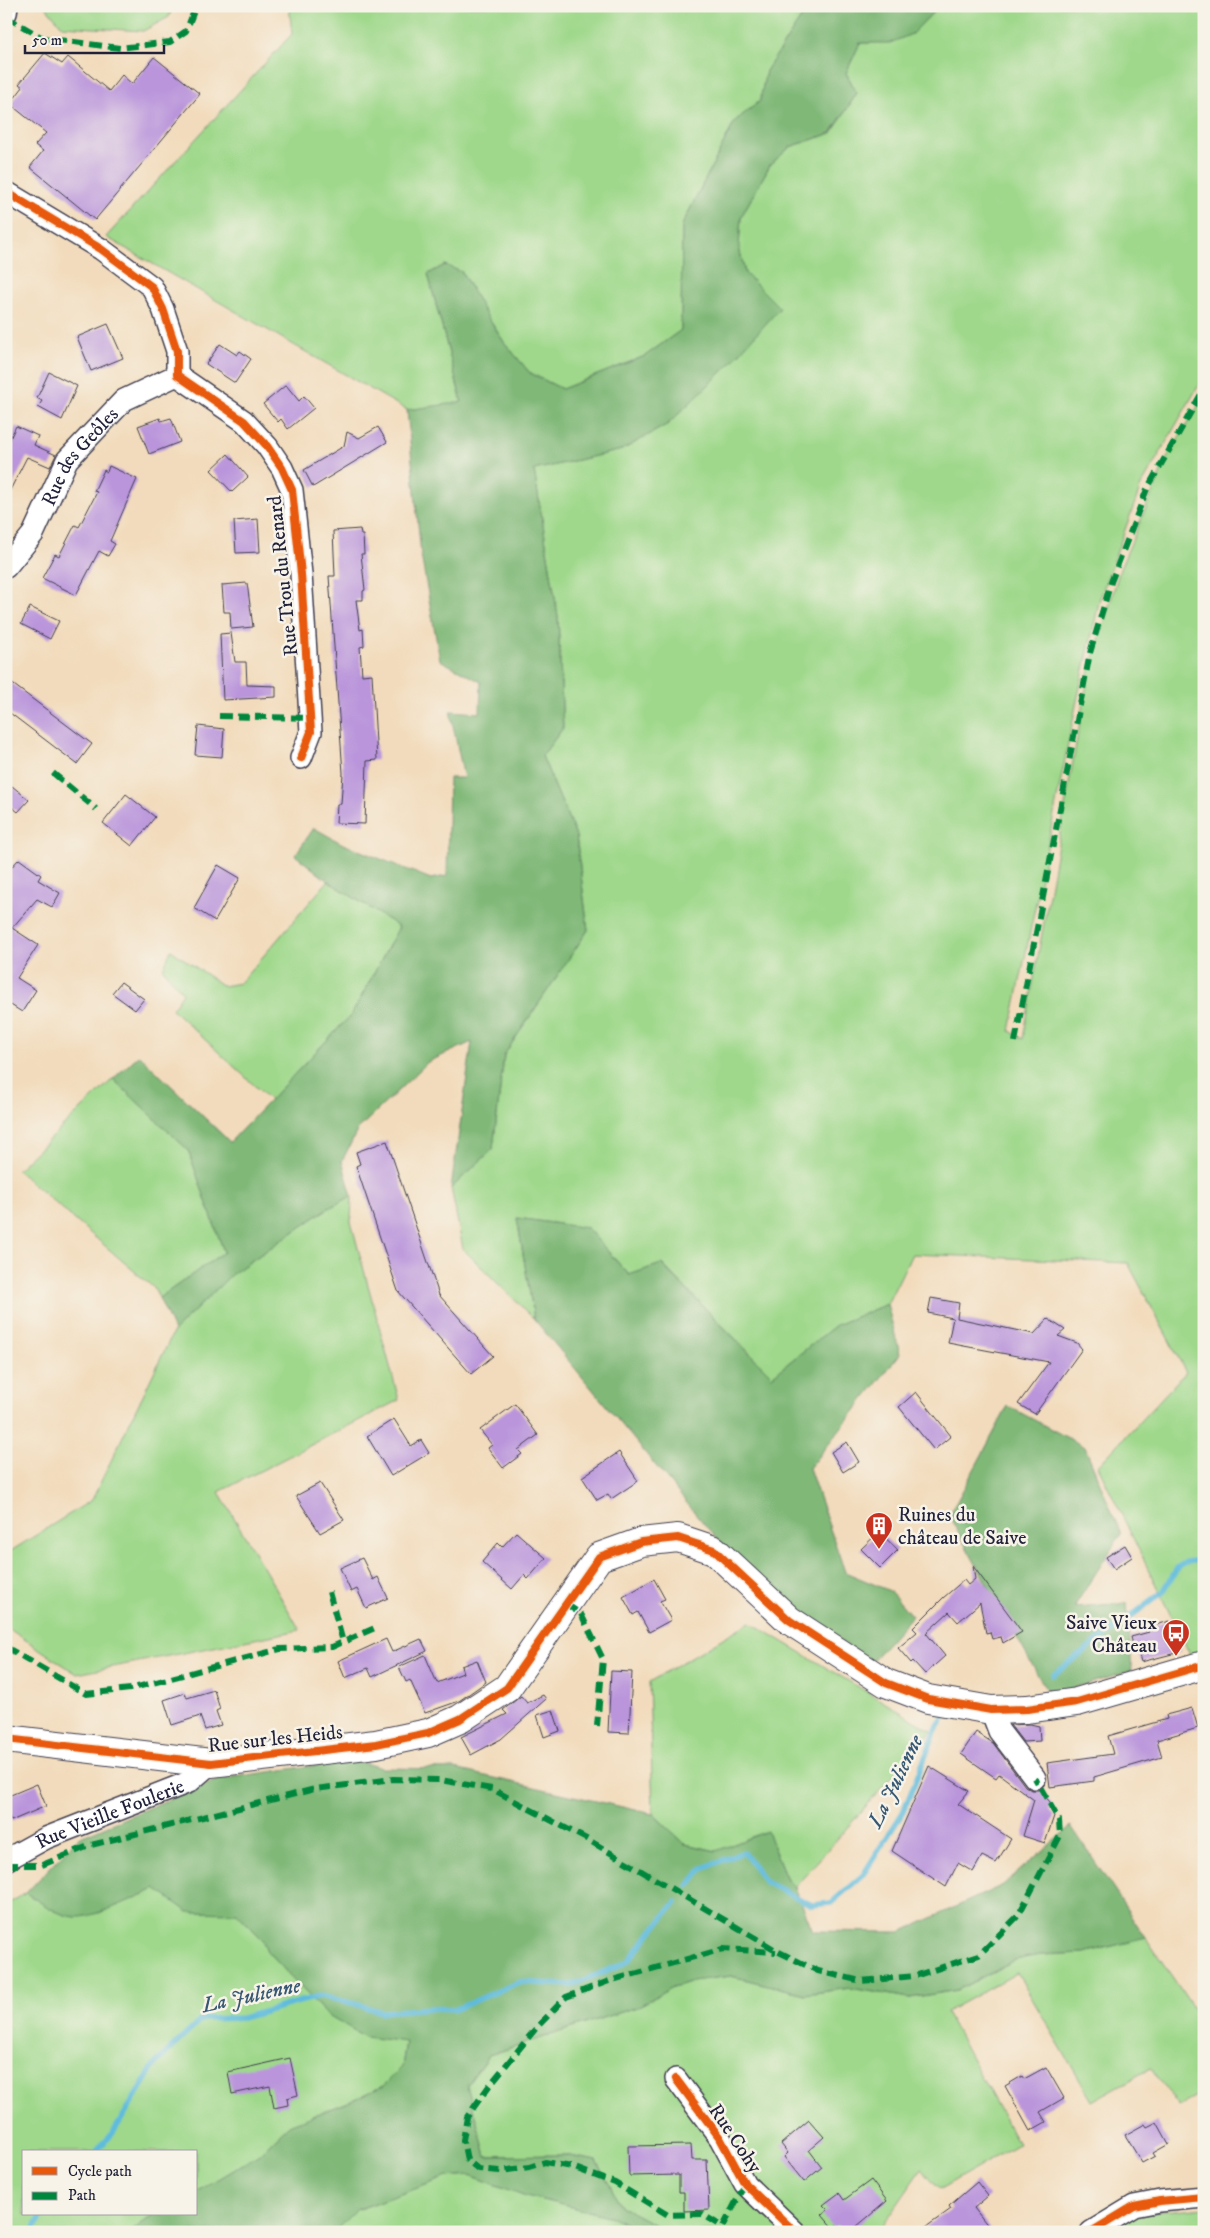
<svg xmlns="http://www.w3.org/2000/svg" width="1210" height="2238" viewBox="0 0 1210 2238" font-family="'IM FELL DW Pica',serif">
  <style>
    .green { fill: #9fd88b; stroke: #607d63 }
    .forest { fill: #7fb877; stroke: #506d59 }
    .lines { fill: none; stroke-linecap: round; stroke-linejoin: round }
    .stream { stroke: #5ebbdc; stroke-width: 5.5 }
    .building { fill: #ba95db }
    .minor-casing { stroke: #413e4e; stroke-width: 24 }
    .tertiary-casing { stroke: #413e4e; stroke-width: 30 }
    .minor { stroke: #fff; stroke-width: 21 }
    .tertiary { stroke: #fff; stroke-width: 28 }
    .quiet { stroke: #00873e; stroke-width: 6; stroke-dasharray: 12 6; stroke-linecap: butt }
    .cycleway-casing { stroke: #f7f3e8; stroke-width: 11 }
    .cycleway { stroke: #e8590c; stroke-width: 8 }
    .labels { text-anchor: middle; stroke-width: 5; stroke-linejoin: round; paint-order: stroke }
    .street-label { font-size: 20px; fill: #22223b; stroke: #f7f3e8 }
    .poi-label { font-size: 20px; fill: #22223b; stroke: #f7f3e8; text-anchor: start }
    .water-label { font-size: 21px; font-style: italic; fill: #375873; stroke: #f7f3e8 }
  </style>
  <rect width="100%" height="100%" fill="#f7f3e8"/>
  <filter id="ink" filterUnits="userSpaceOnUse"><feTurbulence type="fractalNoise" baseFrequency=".02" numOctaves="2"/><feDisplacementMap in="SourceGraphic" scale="10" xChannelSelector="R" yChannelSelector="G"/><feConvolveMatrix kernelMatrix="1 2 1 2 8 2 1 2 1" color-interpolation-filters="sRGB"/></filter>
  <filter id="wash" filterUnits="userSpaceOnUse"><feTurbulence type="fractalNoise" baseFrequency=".0096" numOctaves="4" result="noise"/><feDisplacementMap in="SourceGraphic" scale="20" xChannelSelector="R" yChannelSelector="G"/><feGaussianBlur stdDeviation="1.12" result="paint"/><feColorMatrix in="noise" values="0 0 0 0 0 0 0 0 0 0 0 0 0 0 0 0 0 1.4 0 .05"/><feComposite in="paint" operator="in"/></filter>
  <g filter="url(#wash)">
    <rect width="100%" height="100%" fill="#f2dbbc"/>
    <path class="green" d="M45 6H173L169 17 143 31 62 26Z
      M289 6H809L766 71 760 101 735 121 682 225 681 330 645 356 562 389 530 373 504 342 485 313 445 265 428 274 462 403 407 410 106 237 292 34Z
      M939 6H1204V376L1141 486 1100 598 1076 705 1010 1031 1023 1039 1088 678 1120 569 1167 458 1204 396V1651L1190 1655 1098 1466 1186 1372 1128 1263 912 1254 887 1304 836 1325 772 1376 662 1264 629 1275 587 1228 517 1218 534 1319 463 1249 451 1188 493 1149 504 1055 588 930 576 836 542 756 563 728 558 616 534 470 622 450 668 424 727 367 779 308 745 273 739 247 741 217 770 165 790 147 832 133 857 93 846 73 860 43C905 43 908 38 939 6Z
      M328 881 399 927 352 1014 270 1100 172 1009 183 993 163 969 171 950 223 986 240 983Z
      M113 1079 188 1149 224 1252 159 1298 155 1289 17 1170Z
      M352 1196 351 1222 399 1400 219 1492 300 1630 77 1674 6 1627V1554L92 1500 174 1331 232 1274 327 1209Z
      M750 1622 932 1731 795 1887 787 1880 767 1831 717 1851 685 1844 653 1814 649 1682Z
      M156 1889 188 1911 237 1913 262 1939 267 1951 325 2013 365 2037 406 2041 402 2067 383 2086 351 2101 289 2125 258 2155 196 2192V2152H24V2214H155L130 2232H6V1905L26 1893 35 1899 99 1913Z
      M1146 1938 1204 2024V2093L1179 2106 1151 2068 1092 2101 1017 1973 946 2012 1018 2144 940 2189 922 2169 881 2228 873 2232H669L622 2207 596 2161 565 2155 486 2156 466 2085 489 2055 637 2007 673 1987 692 1981 731 1976 805 1994 850 1988 910 1998 958 1990 1015 1960 1040 1955 1083 1953Z
      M470 2175 526 2196 612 2217 642 2232H334L356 2210 448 2177Z
      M1204 2207V2232H1105L1135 2214Z"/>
    <path class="forest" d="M809 6H939L912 34 890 43H860L846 73 857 93 831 133 790 147 770 165 741 217 739 247 745 273 780 308 727 367 668 424 622 450 534 470 558 616 563 728 542 756 576 836 588 930 504 1055 493 1149 451 1188 472 1042 428 1062 358 1129 342 1161 352 1196 327 1209 232 1274 174 1331 159 1298 224 1252 188 1150 113 1079 139 1055 230 1142 352 1014 399 927 328 881 295 855 314 828 343 844 431 879 447 876 449 778H464L450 711 480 713 481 682 440 660 421 555 407 410 462 402 428 274 445 265 462 272 485 313 504 342 530 373 562 389 645 356 681 330 682 225 735 121 760 101 766 71Z
      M517 1218 587 1228 629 1275 661 1264 772 1376 836 1325 887 1304 900 1354 809 1468 845 1572 890 1591 912 1616 869 1664 725 1549 534 1319Z
      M1008 1406 1085 1447 1121 1534 1074 1607 1127 1603 1132 1671 1049 1695 949 1516Z
      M352 1760 382 1768 455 1769 653 1814 685 1844 716 1851 767 1831 787 1880 795 1887 813 1931 901 1932 1003 1885 1071 1826 1146 1938 1083 1953 1040 1955 1015 1960 957 1990 910 1998 850 1988 805 1994 731 1976 692 1981 673 1987 637 2007 489 2055 467 2085 486 2156 565 2155 596 2161 622 2207 669 2232H642L612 2217 526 2196 470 2175 448 2177 356 2210 334 2232H130L155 2214H196V2192L258 2155 289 2125 351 2101 383 2086 402 2067 406 2042 365 2037 325 2013 267 1951 262 1939 237 1913 188 1912 156 1889C136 1897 93 1919 75 1917 58 1916 40 1902 26 1893L78 1838 153 1806 220 1779Z"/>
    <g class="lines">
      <path class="stream" d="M1053 1675 1163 1592 1178 1567 1186 1562 1200 1560 1204 1562
        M688 1886 703 1868 744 1852 765 1882 812 1905 831 1903 863 1875 903 1812 938 1725 943 1718
        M96 2152 113 2133 155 2064 202 2019 242 2018 320 1996 352 2003 382 2012 431 2008 456 2009 519 1982 572 1985 627 1962 676 1902
        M33 2232 42 2214"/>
    </g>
    <g id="blocks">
      <path class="building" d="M45 53 62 64 68 57 109 91 122 75 132 84 154 57 200 94 95 220 30 167 43 151 35 145 46 133 10 104 23 87 19 84Z
        M108 324 123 358 91 371 77 337Z
        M220 344 237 355 240 351 251 359 235 383 206 364Z
        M49 372 77 386 62 420 38 407 42 401 37 398Z
        M286 385 299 401 304 396 314 408 288 429 281 419 278 422 263 404Z
        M160 418 161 421 171 418 180 442 149 454 138 426Z
        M16 426 38 436 34 445 56 455 50 467 27 457 6 498V447Z
        M378 427 387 442 313 487 304 470 344 446 347 432 359 438Z
        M228 454 248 477 232 492 211 470Z
        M109 466 137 479 110 541 115 544 108 556 99 551 76 595 42 578 55 554 59 556 75 525 79 527 97 492 94 491 104 470 107 472Z
        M258 519 260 552 236 553 234 521Z
        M360 529 361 535H363L364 554H361L365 590 363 591V600H356L360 630 363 629 364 646 360 647 362 675 372 674 377 760 367 761 365 824 336 823 337 804H341L343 773 329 576H335L333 531Z
        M247 583 253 627 231 629 230 612H224L222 585Z
        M30 607 59 621 50 639 21 624Z
        M231 633 235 662H246L247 685 276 686V697L223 700 220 634Z
        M6 679 92 744 77 764 6 710Z
        M198 726 224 729 222 757 195 755Z
        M6 781 29 800 18 812 6 802Z
        M126 794 155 817 132 846 103 823Z
        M19 859 41 875 38 880 60 893 52 907 37 899 12 928 38 945 17 978 36 990 22 1012 6 1002V873Z
        M218 865 240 878 215 921 194 908Z
        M121 982 144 999 135 1010 112 993Z
        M387 1141 439 1295 493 1356 471 1374 398 1291 356 1166 360 1164 356 1152Z
        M931 1298 959 1303 957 1318 1034 1334 1048 1319 1065 1330 1058 1336 1077 1343 1082 1349 1035 1414 1018 1404 1049 1362 948 1343 953 1318 928 1313Z
        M916 1392 951 1436 934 1450 899 1407Z
        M515 1404 538 1435 518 1450 522 1454 503 1468 488 1448 492 1445 480 1430Z
        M394 1419 411 1446 421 1440 429 1453 391 1476 367 1436Z
        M847 1442 859 1462 843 1472 831 1452Z
        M619 1452 638 1481 611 1499 608 1494 597 1500 582 1477Z
        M320 1483 344 1520 320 1533 296 1496Z
        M516 1532 546 1558 528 1579 524 1575 512 1589 482 1562 498 1543 502 1547Z
        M879 1532 898 1550 880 1568 861 1549Z
        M1125 1545 1132 1557 1114 1569 1106 1557Z
        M362 1558 373 1580 378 1577 388 1598 366 1608 357 1589 351 1592 340 1568Z
        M973 1566 1022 1632 1003 1643 1001 1637 992 1639 990 1632 986 1633 980 1603 958 1622 949 1612 926 1633 945 1656 925 1674 913 1661 911 1663 898 1648 917 1632 913 1628 943 1598 964 1580 968 1585 975 1579Z
        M654 1579 665 1599 660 1601 671 1620 649 1632 638 1612 633 1615 623 1597Z
        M1170 1621 1180 1652 1141 1662 1138 1651 1135 1652 1131 1637 1149 1632 1148 1627Z
        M386 1639 392 1652 421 1639 427 1651 372 1677 368 1668 345 1678 338 1661Z
        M425 1655 437 1683 463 1673 461 1666 477 1660 486 1682 459 1701 425 1713 410 1680 406 1682 399 1667Z
        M611 1671 632 1672 629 1733 608 1732Z
        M214 1690 220 1709 216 1711 221 1725 205 1730 200 1716 172 1725 164 1700 185 1693 187 1698Z
        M543 1695 546 1699 501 1739 471 1755 461 1737 507 1714 503 1710 521 1696 527 1703Z
        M1192 1708 1198 1728 1157 1740 1162 1757 1094 1777V1781L1050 1787 1047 1763 1113 1754 1108 1736 1167 1719 1166 1715Z
        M553 1710 560 1731 544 1737 537 1715Z
        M1030 1724 1039 1726 1040 1741 1023 1742 1010 1725Z
        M976 1732 993 1743 1025 1786 1031 1790H1039L1052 1804 1049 1808 1054 1816 1045 1843 1023 1836 1034 1800 999 1774 996 1778 961 1754Z
        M929 1766 969 1791 958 1804 1011 1839 996 1863 982 1856 973 1872 958 1863 946 1887 892 1851Z
        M37 1784 46 1806 11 1821 6 1810V1797Z
        M290 2058 298 2095 287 2098 288 2105 274 2108 270 2086 232 2094 228 2072Z
        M1046 2067 1064 2098 1040 2112 1046 2122 1030 2131 1005 2086 1022 2076 1024 2079Z
        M809 2120 824 2137 809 2150 822 2167 804 2182 784 2157 788 2153 781 2144Z
        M1157 2122 1169 2144 1153 2153 1155 2156 1142 2163 1125 2135 1145 2124 1147 2127Z
        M691 2145 692 2160H707L709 2210 684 2211V2192H679V2175L629 2176 628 2146Z
        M871 2180 887 2201 850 2232H843L837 2225 833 2228 822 2215 828 2210 823 2205 839 2193 844 2200Z
        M977 2182 988 2196 974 2208 993 2232H919L951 2209 949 2206Z"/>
    </g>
  </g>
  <g filter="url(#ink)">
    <use href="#blocks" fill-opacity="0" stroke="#413e4e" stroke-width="1"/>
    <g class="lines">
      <defs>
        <g id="minor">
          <path d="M6 13 7 6"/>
          <path d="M6 192 101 249 152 287 163 309 177 351V375L244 421 267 446 282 468 292 490 301 574 311 732 301 758"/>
          <path id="s1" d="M6 567 33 534 67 460 124 400 177 375"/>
          <path d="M991 1710 999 1731 1035 1778"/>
          <path id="s2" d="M6 1860 46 1838 189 1782 211 1763"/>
          <path d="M676 2079 720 2138 745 2184 795 2232"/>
          <path d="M1091 2232 1134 2206 1160 2201 1204 2197"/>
        </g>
        <path id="tertiary" d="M6 1739 211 1763 376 1744 428 1733 460 1719 507 1688 599 1557 641 1542 678 1538 714 1550 789 1620 886 1683 928 1699 991 1710 1027 1709 1077 1702 1204 1665"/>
      </defs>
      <use href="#minor" class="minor-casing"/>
      <use href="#tertiary" class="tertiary-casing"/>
      <use href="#minor" class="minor"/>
      <use href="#tertiary" class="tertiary"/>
      <path class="quiet" d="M6 17 43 38 120 48 170 42 186 31 196 6
        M219 716 310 718
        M53 773 96 809
        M1015 1042 1090 653 1111 582 1147 489 1204 389
        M329 1592 343 1642
        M566 1604 581 1614 603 1659 597 1726
        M6 1647 86 1694 130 1689 280 1649 332 1647 377 1627
        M6 1865H42L91 1845 315 1789 393 1779 440 1780 492 1789 592 1842 779 1952 818 1971 861 1981 915 1976 979 1955 1018 1916 1060 1836 1059 1820 1035 1778
        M745 2184 723 2227 702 2214 668 2215 615 2183 572 2167 545 2162 529 2167 501 2171 478 2169 467 2160 463 2140 467 2117 489 2086 537 2027 566 1997 609 1981 723 1949 776 1952"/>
      <defs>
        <path id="cycleway" d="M6 192 101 249 152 287 163 309 177 351V375L244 421 267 446 282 468 292 490 301 574 311 732 301 758
          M6 1739 211 1763 376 1744 428 1733 460 1719 507 1688 599 1557 641 1542 678 1538 714 1550 789 1620 886 1683 928 1699 991 1710 1027 1709 1077 1702 1204 1665
          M676 2079 720 2138 745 2184 795 2232
          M1091 2232 1134 2206 1160 2201 1204 2197"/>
      </defs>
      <use href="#cycleway" class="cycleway-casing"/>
      <use href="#cycleway" class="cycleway"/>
    </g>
  </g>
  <defs>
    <symbol id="building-pin" viewBox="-11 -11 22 30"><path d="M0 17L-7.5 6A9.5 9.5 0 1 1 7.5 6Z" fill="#c8321e" stroke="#f7f3e8"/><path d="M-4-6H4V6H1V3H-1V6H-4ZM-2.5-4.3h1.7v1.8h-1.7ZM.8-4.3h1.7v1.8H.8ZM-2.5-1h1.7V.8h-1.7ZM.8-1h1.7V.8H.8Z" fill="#fff"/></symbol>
    <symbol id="bus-pin" viewBox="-11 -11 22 30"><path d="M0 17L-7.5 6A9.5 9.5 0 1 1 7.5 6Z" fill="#c8321e" stroke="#f7f3e8"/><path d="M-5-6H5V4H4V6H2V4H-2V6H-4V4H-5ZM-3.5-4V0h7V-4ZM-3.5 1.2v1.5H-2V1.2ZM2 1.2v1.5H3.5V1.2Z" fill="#fff"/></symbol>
  </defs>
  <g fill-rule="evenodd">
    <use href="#building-pin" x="863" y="1510" width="32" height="43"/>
    <use href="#bus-pin" x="1160" y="1617" width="32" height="43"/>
  </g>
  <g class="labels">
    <g class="street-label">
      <text dy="7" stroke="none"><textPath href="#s1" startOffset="134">Rue des Geôles</textPath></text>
      <text transform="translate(282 576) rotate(-96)" y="7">Rue Trou du Renard</text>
      <text transform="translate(275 1738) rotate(-6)" y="7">Rue sur les Heids</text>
      <text dy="7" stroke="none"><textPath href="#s2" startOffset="114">Rue Vieille Foulerie</textPath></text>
      <text transform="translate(736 2138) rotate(56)" y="7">Rue Cohy</text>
    </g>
    <g class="poi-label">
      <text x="898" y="1521">Ruines du<tspan x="898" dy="23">château de Saive</tspan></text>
      <text x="1157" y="1629" text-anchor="end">Saive Vieux<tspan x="1157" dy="23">Château</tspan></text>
    </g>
    <g class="water-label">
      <text transform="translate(895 1781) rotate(-64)" y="7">La Julienne</text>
      <text transform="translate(251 1995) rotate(-12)" y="7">La Julienne</text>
    </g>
  </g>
  <rect width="1210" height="2238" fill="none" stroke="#f7f3e8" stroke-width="25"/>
  <rect x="22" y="2150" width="175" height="65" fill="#f7f3e8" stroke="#a29fa3"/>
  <rect x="32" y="2167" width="25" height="8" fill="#e8590c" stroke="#a29fa3"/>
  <text x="68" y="2176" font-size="15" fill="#22223b">Cycle path</text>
  <rect x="32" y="2192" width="25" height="8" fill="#00873e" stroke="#a29fa3"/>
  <text x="68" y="2200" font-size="15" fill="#22223b">Path</text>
  <path d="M25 45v8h139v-8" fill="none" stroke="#22223b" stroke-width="2.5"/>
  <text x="32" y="45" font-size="15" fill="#22223b" stroke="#f7f3e8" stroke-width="4" paint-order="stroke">50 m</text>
</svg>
